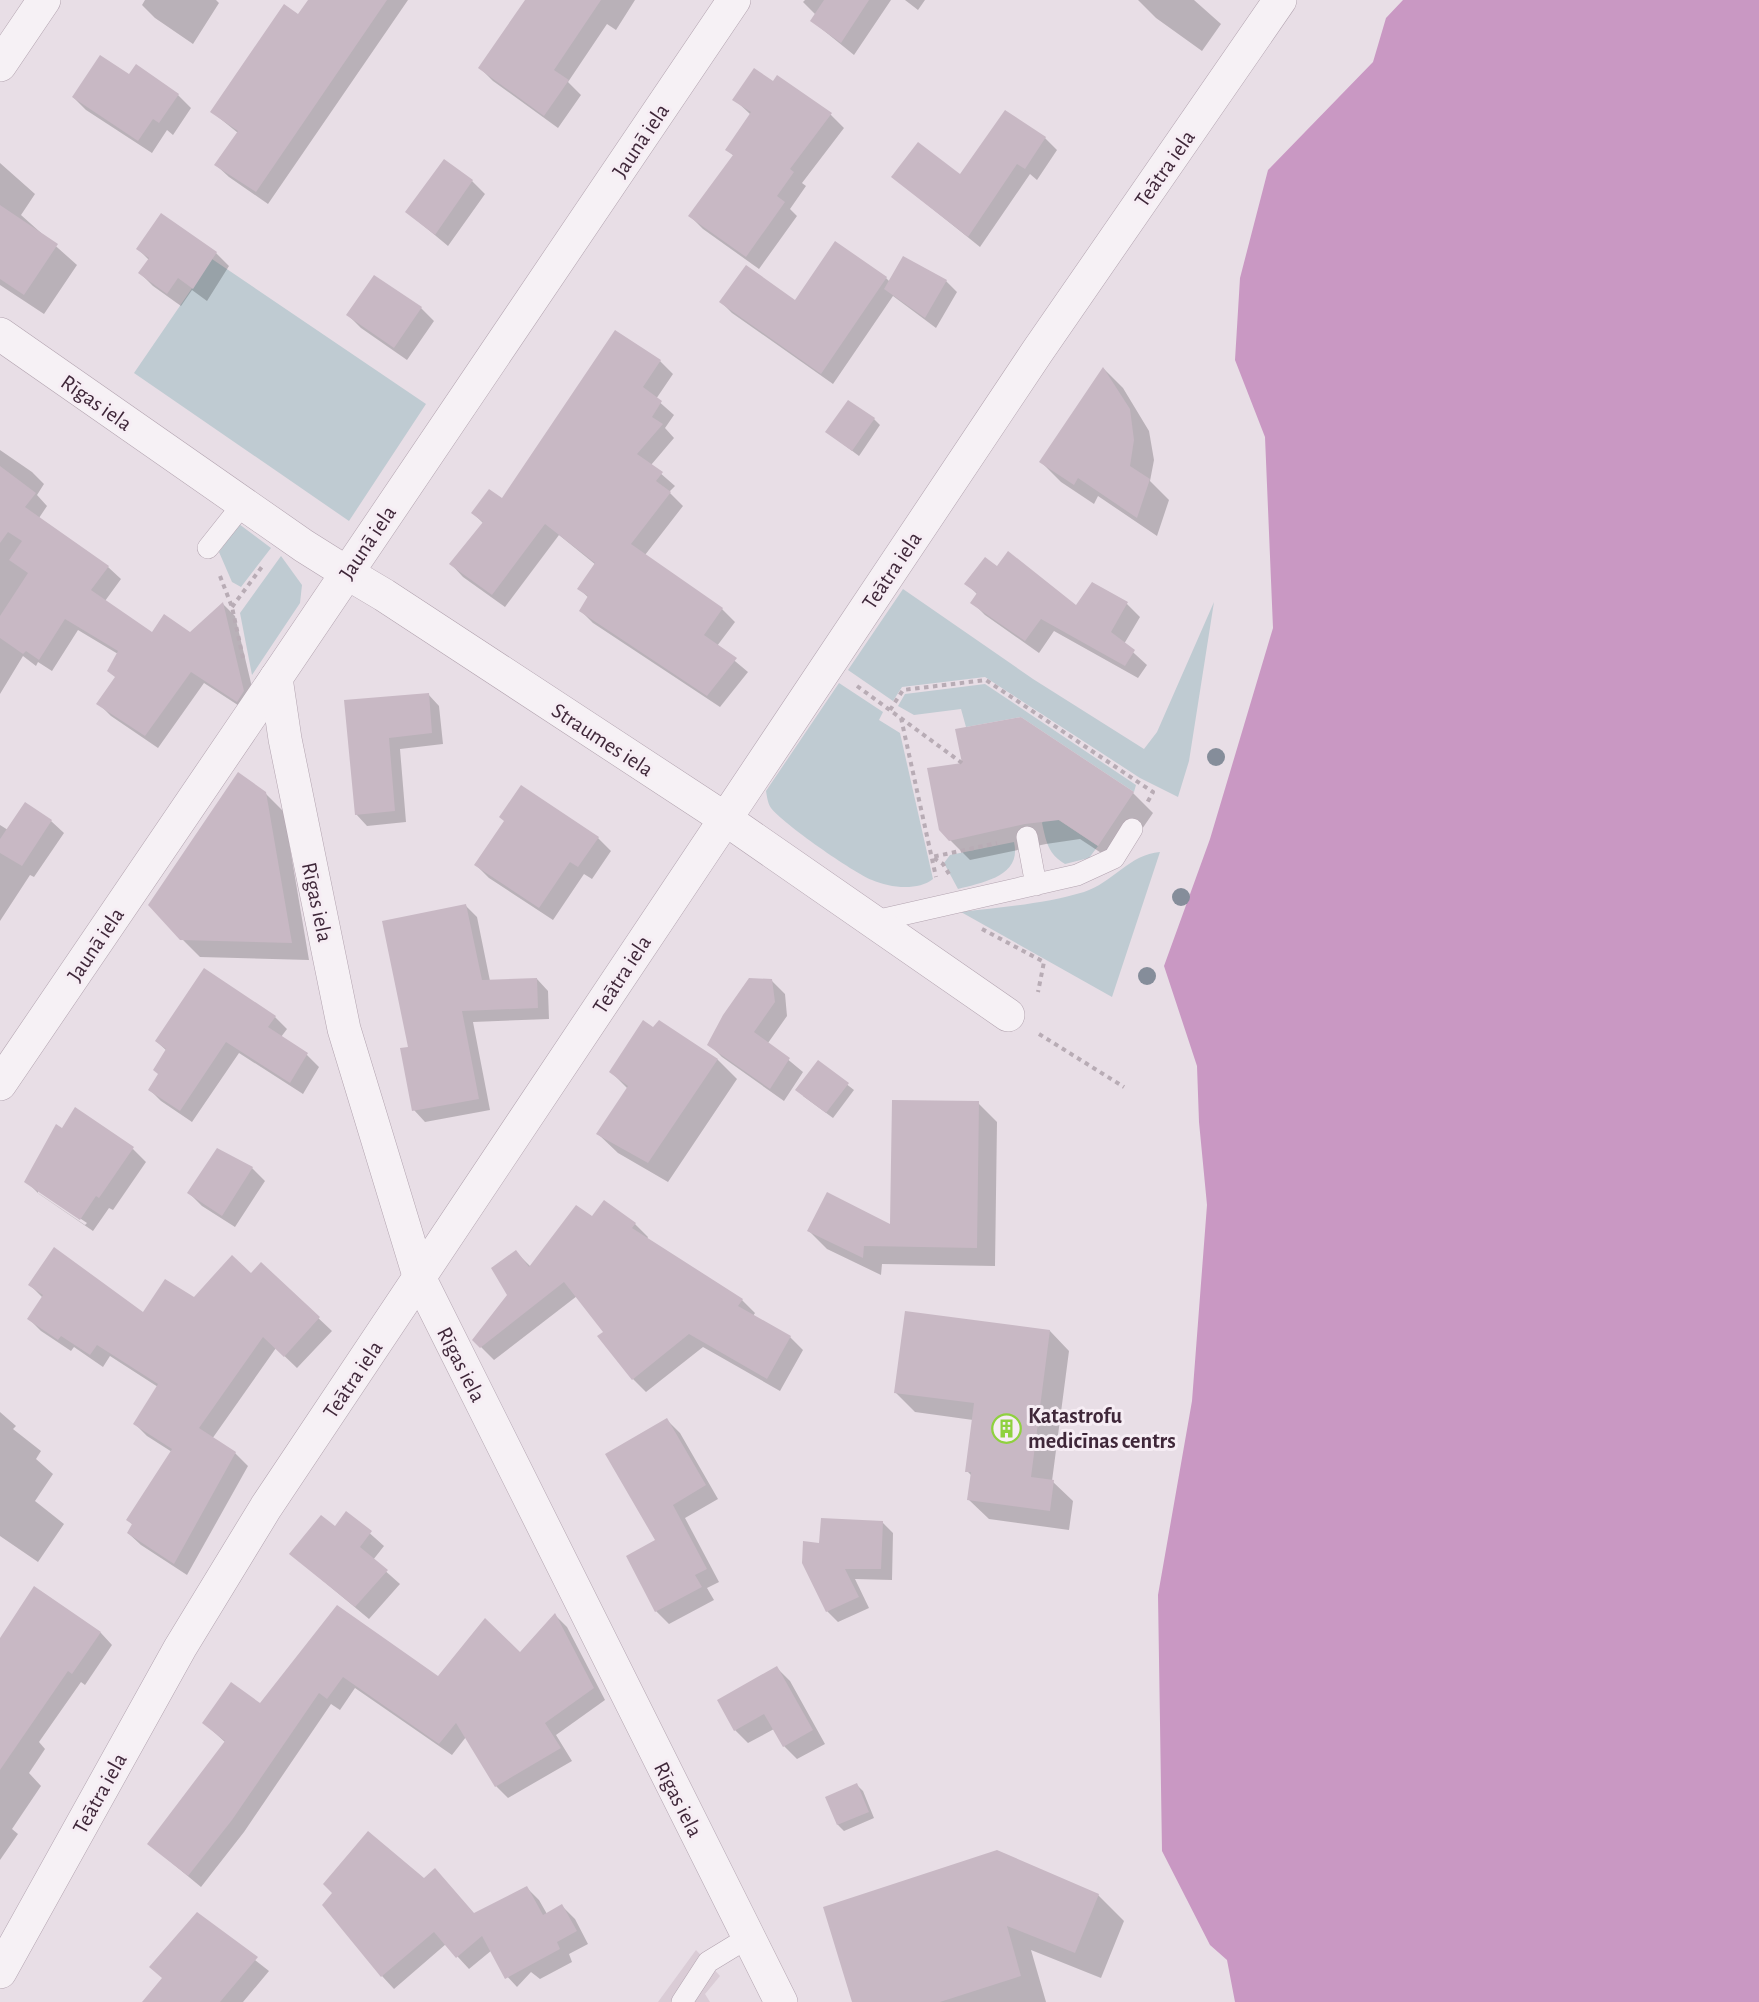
<svg xmlns="http://www.w3.org/2000/svg" width="1759" height="2002" viewBox="0 0 1759 2002" font-family="'Alegreya Sans',sans-serif">
  <style>
    .built { fill: #daccd6 }
    .green { fill: #bfcbd2 }
    .water { fill: #c998c3 }
    .shadow { fill: #0003; fill-rule: evenodd }
    .building { fill: #c8b8c4 }
    .lines { fill: none; stroke-linecap: round; stroke-linejoin: round }
    .service-casing { stroke: #b2a3af; stroke-width: 22 }
    .minor-casing { stroke: #b2a3af; stroke-width: 34 }
    .tertiary-casing { stroke: #b2a3af; stroke-width: 34 }
    .path { stroke: #b8acb5; stroke-width: 4; stroke-dasharray: 4.5 4.5; stroke-linecap: butt }
    .service { stroke: #f6f1f5; stroke-width: 21 }
    .minor { stroke: #f6f1f5; stroke-width: 33 }
    .tertiary { stroke: #f6f1f5; stroke-width: 33 }
    .tree { fill: #858d9a }
    .labels { text-anchor: middle; stroke-width: 6; stroke-linejoin: round; paint-order: stroke }
    .street-label { font-size: 22px; fill: #3f2739; stroke: #f6edf4 }
    .poi-label { font-size: 22px; font-weight: bold; fill: #3f2739; stroke: #f6edf4; text-anchor: start }
  </style>
  <rect width="100%" height="100%" fill="#e8dee6"/>
  <path class="built" d="M696 1950 720 1976 705 1994 710 2002H658Z"/>
  <path class="green" d="M212 259 426 404 349 521 134 373Z
    M239 524 271 548 241 587 232 582 219 552Z
    M281 556 302 585 300 603 252 675 240 613Z
    M903 589 1033 679 1144 749 1157 732 1214 602 1189 761 1178 797 1140 778 985 677 902 687 893 701 848 670Z
    M839 683 883 712 879 720 900 733 933 879C918 891 890 888 872 880 854 873 782 823 771 808 768 804 767 797 766 791Z
    M985 684 1136 785 1134 792 1021 717 966 727 961 709 914 715 898 706 905 694Z
    M1048 813 1098 846 1089 858 1065 864C1048 854 1046 841 1042 823Z
    M1014 842C1022 876 984 882 958 889L944 863 950 855Z
    M1160 852 1112 997 961 912C1002 907 1044 904 1084 892 1112 883 1130 854 1160 852Z"/>
  <path class="water" d="M1403 0H1759V2002H1235L1227 1960 1210 1945 1162 1851 1158 1595 1192 1401 1207 1205 1199 1122 1197 1066 1164 966 1210 839 1273 628 1265 437 1235 360 1240 278 1268 170 1373 62 1386 18Z"/>
  <path class="shadow" d="M145 0H216L219 3 193 44 155 18 142 5Z
    M309 0H408L268 204 229 177 216 165 238 133 212 112 299 16Z
    M527 0H635L616 30 607 24 568 82 581 95 558 128 493 81 480 68Z
    M805 0H891L854 55 812 21 816 15 803 2Z
    M905 0H925L918 10Z
    M1138 0H1194L1221 24 1202 51 1156 18Z
    M130 77 178 95 191 108 173 135 167 130 152 153 86 110 73 97Z
    M777 77 831 115 844 128 802 183 806 186 790 209 797 216 759 269 703 229 690 216 734 156 727 150 751 115 734 99 774 83Z
    M1005 112 1045 138 1057 150 1037 180 1030 174 980 247 893 177 960 176Z
    M0 163 35 194 21 215 77 265 44 314 0 285Z
    M472 181 485 194 448 246 407 212Z
    M138 249 216 253 229 266 207 301 192 290 181 306 153 286 140 273 149 260Z
    M886 278 890 282 946 281 957 292 936 328 893 296 833 384 732 313 721 302 795 303Z
    M421 308 434 321 407 360 361 328 348 315Z
    M660 361 673 374 656 399 674 415 665 428 674 438 651 465 675 486 669 492 683 506 645 555 722 609 735 622 717 646 748 672 720 707 593 623 581 611 589 598 579 589 596 565 559 535 505 607 463 577 451 564 484 524 473 513 502 500Z
    M1104 369 1123 388 1149 431 1154 460 1150 481 1169 500 1157 536 1098 496 1094 504 1061 482 1041 462Z
    M874 419 880 425 859 456 827 432Z
    M0 450 32 472 44 484 37 495 47 506 39 518 108 567 121 579 105 601 152 634H190L223 604 235 616 256 704 250 713 204 683 158 748 111 716 98 703 116 678 118 654 78 630 52 671 38 662 36 666 23 656 0 694Z
    M998 568 1077 607 1127 604 1140 617 1124 644 1147 665 1138 678 1054 631 1039 653 985 615 972 602 978 595 966 583Z
    M428 694 439 706 443 744 400 749 406 822 367 826 356 814 346 702Z
    M1021 718 1133 793 1153 813 1118 864 1080 839 1046 844 970 860 950 840 964 764Z
    M265 793 284 812 309 960 200 957 182 939Z
    M51 821 64 833 34 877 30 875 0 921V825L8 830Z
    M506 821 598 838 611 851 592 879 584 874 553 920 489 878 476 865Z
    M466 906 477 917 490 981 537 979 548 991 549 1019 473 1022 490 1110 425 1122 414 1110Z
    M771 980 785 994 787 1016 768 1043 803 1072 784 1101 722 1057 709 1044Z
    M275 1017 287 1029 281 1037 307 1055 319 1067 303 1094 239 1053 192 1122 161 1101 149 1089 159 1075 167 1051 156 1041Z
    M659 1022 718 1060 737 1079 668 1182 618 1153 598 1134 628 1089 611 1072Z
    M818 1062 854 1090 833 1118 803 1096Z
    M978 1103 997 1122 995 1266 882 1264 881 1275 827 1249 808 1230 892 1226Z
    M133 1149 146 1162 113 1210 109 1208 93 1231 39 1194 26 1181ZM38 1190 87 1223 85 1225 38 1193Z
    M252 1168 265 1181 235 1227 202 1206 189 1193Z
    M605 1202 635 1224 648 1237 647 1239 742 1300 755 1313 753 1316 790 1337 803 1350 780 1391 703 1347 646 1392 633 1379 605 1332 577 1296 494 1360 474 1340 509 1295 516 1252 531 1267 592 1218Z
    M261 1264 332 1331 297 1368 276 1348 212 1439 235 1453 248 1466 187 1575 141 1545 128 1533 133 1525 128 1520 172 1452 147 1436 135 1424 158 1387 110 1356 103 1367 74 1347 71 1351 41 1331 29 1319 43 1298 30 1285 143 1314 194 1299 251 1275Z
    M1050 1331 1069 1351 1052 1481 1073 1501 1069 1530 989 1519 969 1500 972 1476 967 1471 973 1420 915 1412 895 1392Z
    M0 1412 16 1426 13 1429 41 1451 36 1459 53 1474 35 1501 64 1524 38 1562 0 1536Z
    M667 1420 680 1433 718 1499 685 1518 719 1582 707 1588 714 1600 669 1624 656 1611 657 1541Z
    M347 1513 384 1546 373 1560 400 1584 369 1619 291 1554 335 1529Z
    M882 1522 893 1533 892 1580 855 1579 869 1608 838 1622 827 1611 821 1544Z
    M35 1588 101 1633 112 1645 85 1685 81 1682 39 1742 45 1749 29 1773 41 1786 12 1829 18 1834 0 1860V1641Z
    M337 1607 438 1678 520 1655 555 1615 567 1627 605 1700 556 1735 572 1761 508 1798 496 1786 466 1737 452 1755 355 1688 340 1710 331 1704 244 1832 201 1887 149 1844 226 1743 204 1723 261 1705Z
    M777 1668 790 1681 825 1744 797 1759 784 1746 774 1729 748 1743 735 1730 719 1701Z
    M857 1785 863 1791 874 1818 844 1831 838 1825 827 1798Z
    M435 1870 475 1915 526 1887 539 1900 547 1914 562 1906 575 1919 588 1944 569 1954 572 1962 540 1979 531 1972 517 1987 505 1974 492 1950 469 1969 446 1944 394 1989 382 1976 424 1880Z
    M1098 1895 1124 1921 1101 1978 1031 1950 1046 2002H854L825 1908Z
    M197 1914 269 1971 243 2002H144L163 1979Z"/>
  <path class="building" d="M308 0H387L256 192 214 165 238 131 210 112 284 4 298 14Z
    M525 0H601L554 70 569 80 544 116 478 68Z
    M824 0H869L841 43 810 21Z
    M100 55 129 74 136 64 179 94 159 123 153 119 138 141 72 97Z
    M754 68 773 81 777 75 832 113 790 169 794 172 777 196 785 202 746 257 688 216 733 155 725 150 751 112 732 100Z
    M1005 110 1046 137 1025 169 1017 164 968 237 891 177 918 142 960 174Z
    M444 159 473 180 435 235 405 212Z
    M0 205 58 244 24 295 0 279Z
    M161 213 217 252 193 289 178 278 167 294 138 273 149 258 136 249Z
    M835 241 887 277 821 374 719 302 746 265 795 300Z
    M903 256 947 280 925 318 884 289Z
    M374 275 422 307 394 348 346 315Z
    M615 330 661 360 643 387 662 401 652 417 663 424 637 454 663 472 656 481 671 492 631 544 723 608 704 635 737 658 707 696 579 611 588 596 577 589 595 563 545 524 492 595 449 564 483 522 471 513 489 489 502 498Z
    M1103 367 1130 409 1134 440 1130 466 1150 479 1137 518 1078 478 1074 485 1039 462Z
    M848 400 875 418 852 451 825 432Z
    M0 466 36 493 25 507 109 566 91 590 152 632 164 614 190 632 223 602 244 691 237 702 191 672 145 736 96 704 115 677 107 671 118 651 65 619 39 660 26 651 23 654 0 638V616L28 573 9 560 22 541 8 532 0 543Z
    M1008 551 1076 605 1092 582 1128 602 1111 632 1135 650 1125 666 1041 619 1025 641 970 603 977 593 964 584 985 557 997 566Z
    M429 693 432 733 389 738 395 811 355 815 344 700Z
    M1021 717 1134 792 1098 846 1059 820 1025 824 949 841 939 830 927 768 962 763 955 729Z
    M238 772 266 792 292 943 180 940 148 905Z
    M521 785 599 837 578 867 570 862 539 908 474 865 504 821 499 817Z
    M25 802 52 820 22 866 0 853V839Z
    M466 904 482 980 537 978 538 1008 462 1011 479 1099 412 1111 400 1048 408 1047 382 921Z
    M204 968 276 1016 268 1027 308 1053 290 1083 226 1042 180 1111 148 1090 158 1074 153 1070 166 1049 155 1041Z
    M749 978 772 979 775 1002 754 1032 790 1058 770 1089 707 1045 723 1015Z
    M643 1020 653 1027 659 1020 718 1059 648 1163 596 1134 628 1086 609 1072Z
    M818 1060 849 1083 826 1113 795 1090Z
    M892 1100 979 1101 977 1248 864 1246 863 1258 807 1231 827 1192 890 1224Z
    M75 1107 134 1147 99 1198 96 1196 80 1220 24 1182 56 1124 62 1128Z
    M217 1148 253 1167 222 1216 187 1193Z
    M604 1200 636 1223 632 1228 743 1299 738 1306 791 1336 767 1379 689 1334 632 1380 597 1336 603 1332 564 1282 480 1348 472 1340 507 1295 491 1268 516 1250 529 1267 576 1205 592 1216Z
    M54 1247 143 1312 165 1279 194 1297 232 1255 251 1273 261 1262 320 1317 284 1357 263 1337 199 1428 236 1452 174 1564 127 1533 132 1524 126 1520 172 1449 133 1424 158 1384 97 1345 90 1355 61 1336 58 1340 27 1319 43 1295 28 1285Z
    M905 1311 1050 1330 1031 1477 1054 1480 1050 1511 967 1500 971 1472H965L974 1403 894 1393Z
    M667 1418 706 1485 673 1505 707 1569 695 1575 702 1587 655 1612 626 1556 655 1540 605 1454Z
    M346 1511 372 1531 360 1547 388 1570 355 1607 289 1554 321 1515 335 1526Z
    M821 1518 883 1521 881 1569H845L859 1597 826 1612 802 1563 803 1541 819 1543Z
    M34 1586 101 1632 72 1674 68 1671 0 1770V1638Z
    M337 1605 438 1676 485 1618 520 1652 555 1613 594 1688 545 1723 561 1748 495 1787 456 1723 439 1744 343 1677 327 1699 319 1693 232 1820 188 1876 147 1844 225 1741 202 1723 231 1682 260 1703Z
    M777 1666 813 1730 783 1747 764 1714 734 1731 717 1700Z
    M857 1783 869 1812 837 1825 825 1797Z
    M368 1831 424 1878 435 1868 474 1913 527 1886 543 1915 562 1904 577 1931 557 1942 560 1949 505 1979 482 1936 456 1958 434 1932 381 1977 322 1905 332 1893 323 1884Z
    M997 1850 1099 1894 1075 1953 1007 1926 1021 1976 940 2002H852L823 1907Z
    M197 1912 258 1957 220 2002H142L162 1978 149 1967Z"/>
  <g class="lines">
    <defs>
      <path id="service" d="M208 548 243 504
        M1027 837 1036 885
        M875 921 1077 875 1114 858 1132 829
        M682 2002 708 1962 749 1937"/>
      <path id="minor" d="M734 0 347 573 384 595 724 818 1008 1015
        M0 65 44 0
        M0 1084 276 678
        M420 1279 781 2002
        M0 1972 180 1648 266 1507 1037 352 1280 0"/>
      <path id="tertiary" d="M0 334 304 546 347 573 276 678 285 739 344 1029 420 1279"/>
    </defs>
    <use href="#service" class="service-casing"/>
    <use href="#minor" class="minor-casing"/>
    <use href="#tertiary" class="tertiary-casing"/>
    <path class="path" d="M220 576 232 607 243 658
      M232 607 264 564
      M857 686 962 763
      M890 710 903 690 986 680 1153 792 1147 803
      M901 718 936 877
      M949 874 943 864 932 857 997 843
      M982 929 1044 962 1038 992
      M1039 1034 1124 1087"/>
    <use href="#service" class="service"/>
    <use href="#minor" class="minor"/>
    <use href="#tertiary" class="tertiary"/>
  </g>
  <g class="tree">
    <circle cx="1216" cy="757" r="9"/>
    <circle cx="1181" cy="897" r="9"/>
    <circle cx="1147" cy="976" r="9"/>
  </g>
  <defs>
    <symbol id="building-ring" viewBox="-11 -11 22 22"><circle r="9.5" fill="#f6edf4" stroke="#8fd13f" stroke-width="1.5"/><path d="M-4-6H4V6H1V3H-1V6H-4ZM-2.5-4.3h1.7v1.8h-1.7ZM.8-4.3h1.7v1.8H.8ZM-2.5-1h1.7V.8h-1.7ZM.8-1h1.7V.8H.8Z" fill="#8fd13f"/></symbol>
  </defs>
  <g fill-rule="evenodd">
    <use href="#building-ring" x="990" y="1412" width="33" height="33"/>
  </g>
  <g class="labels">
    <g class="street-label">
      <text transform="translate(640 140) rotate(-56)" y="8">Jaunā iela</text>
      <text transform="translate(1164 168) rotate(-55)" y="8">Teātra iela</text>
      <text transform="translate(97 402) rotate(35)" y="8">Rīgas iela</text>
      <text transform="translate(367 542) rotate(-56)" y="8">Jaunā iela</text>
      <text transform="translate(891 570) rotate(-56)" y="8">Teātra iela</text>
      <text transform="translate(603 739) rotate(33)" y="8">Straumes iela</text>
      <text transform="translate(318 902) rotate(78)" y="8">Rīgas iela</text>
      <text transform="translate(95 944) rotate(-56)" y="8">Jaunā iela</text>
      <text transform="translate(621 974) rotate(-57)" y="8">Teātra iela</text>
      <text transform="translate(462 1364) rotate(63)" y="8">Rīgas iela</text>
      <text transform="translate(352 1379) rotate(-56)" y="8">Teātra iela</text>
      <text transform="translate(99 1793) rotate(-61)" y="8">Teātra iela</text>
      <text transform="translate(679 1799) rotate(63)" y="8">Rīgas iela</text>
    </g>
    <g class="poi-label">
      <text x="1028" y="1423">Katastrofu<tspan x="1028" dy="25">medicīnas centrs</tspan></text>
    </g>
  </g>
</svg>
